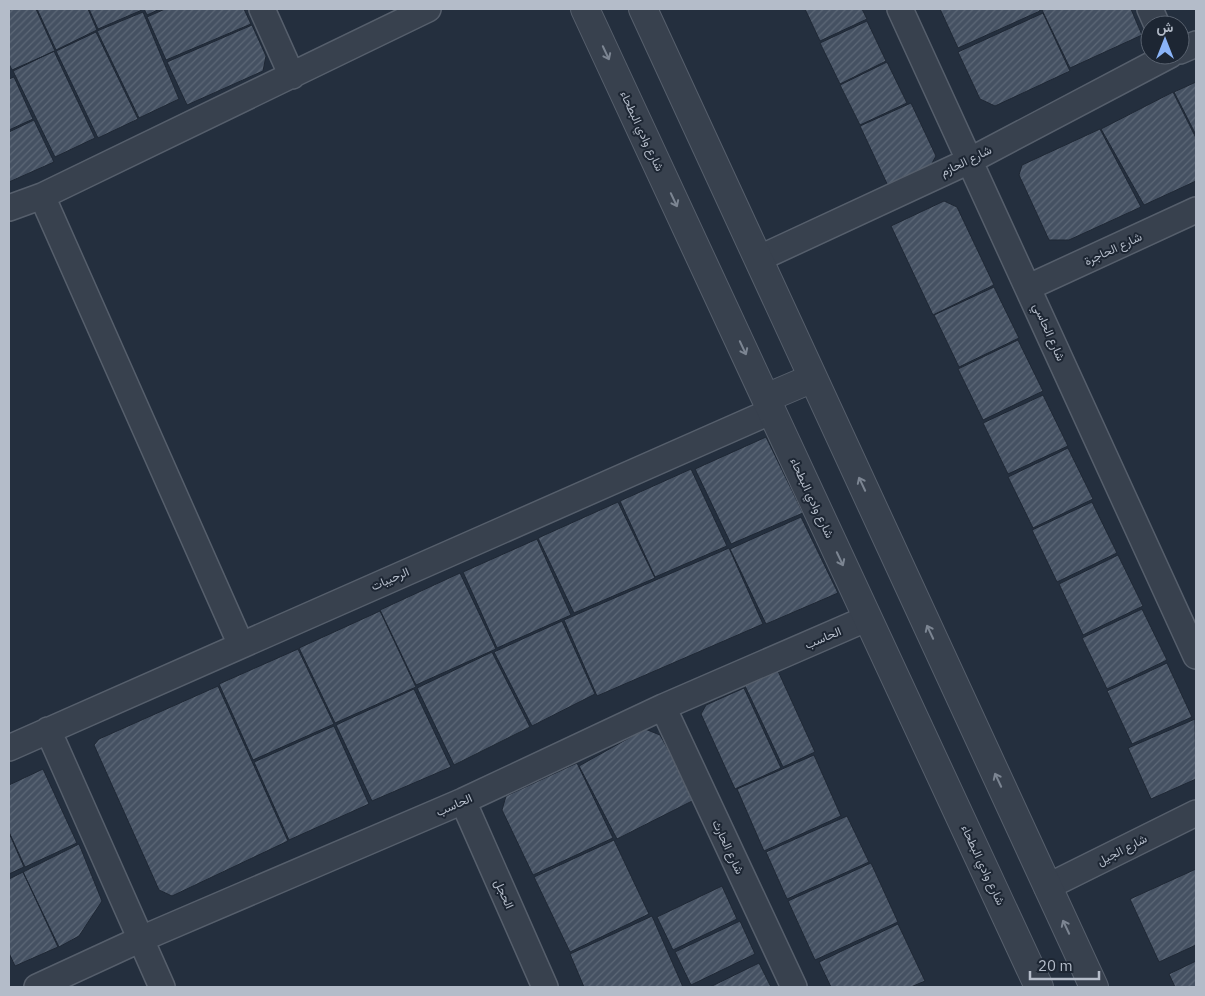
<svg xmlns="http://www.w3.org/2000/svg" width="1205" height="996" viewBox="0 0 1205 996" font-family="'IBM Plex Sans',Vazirmatn,sans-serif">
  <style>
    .building { fill: url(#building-hatch); stroke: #1f2835 }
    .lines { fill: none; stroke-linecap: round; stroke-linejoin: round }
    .minor-casing { stroke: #565f6c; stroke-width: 28 }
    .tertiary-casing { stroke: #565f6c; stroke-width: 30 }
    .minor { stroke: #38414e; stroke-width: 25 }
    .tertiary { stroke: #38414e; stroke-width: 28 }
    .oneway { stroke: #7c8592 }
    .labels { text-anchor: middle; stroke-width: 4; stroke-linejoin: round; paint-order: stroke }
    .street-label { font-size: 12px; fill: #b4bcc9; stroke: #1d2633 }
  </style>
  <defs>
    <pattern id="building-hatch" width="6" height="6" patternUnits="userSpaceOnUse" patternTransform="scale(1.25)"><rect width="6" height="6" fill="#455162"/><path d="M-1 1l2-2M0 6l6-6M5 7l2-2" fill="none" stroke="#5d6877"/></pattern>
  </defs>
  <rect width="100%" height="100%" fill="#242f3e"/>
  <path class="building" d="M9 9H36L55 51 12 70 9 64Z
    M37 9H88L97 30 56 50Z
    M89 9H141L142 10 98 29Z
    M144 9H160L147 15Z
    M165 9H244L251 24 166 60 147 17Z
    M805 9H862L867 19 820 41Z
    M940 9H1039L1040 11 958 48Z
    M1046 9H1131L1142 35 1070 68 1042 10Z
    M143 12 179 99 139 118 97 31Z
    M1043 13 1070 71 995 106 980 99 958 52Z
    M867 21 886 61 840 84 820 43Z
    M252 25 266 56 263 71 187 105 167 62Z
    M96 32 138 119 98 138 56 51Z
    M54 51 95 138 55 157 13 71Z
    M887 62 907 103 860 125 840 85Z
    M14 77 33 119 9 130V79Z
    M1196 82V135L1174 92Z
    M1173 92 1196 138V181L1144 205 1101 129Z
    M911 103 936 156 928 170 889 188 860 126Z
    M34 120 54 162 9 182V132Z
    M1100 129 1141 207 1069 240H1049L1019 175 1022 165Z
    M944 201 957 207 994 285 933 315 891 226Z
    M994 287 1019 338 959 367 934 315Z
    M1018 340 1043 391 983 420 958 369Z
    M1043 395 1068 446 1008 474 983 423Z
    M766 437 803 513 731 544 695 469Z
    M1068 448 1093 499 1033 528 1008 477Z
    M691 469 727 546 655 577 620 501Z
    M618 502 655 578 574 613 538 538Z
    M1092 502 1117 553 1057 582 1032 530Z
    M801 517 838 593 766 624 730 549Z
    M537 539 571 615 497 648 463 572Z
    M729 548 763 624 597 696 564 620Z
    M1118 555 1143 606 1083 635 1059 584Z
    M460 573 496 649 416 685 380 610Z
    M1142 609 1167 660 1107 689 1082 638Z
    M380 611 416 687 335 723 299 648Z
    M562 621 595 694 532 726 494 652Z
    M298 649 334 724 253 760 219 684Z
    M492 652 530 727 454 765 417 688Z
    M1167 663 1192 717 1132 744 1107 691Z
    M778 671 815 752 783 767 745 686Z
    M218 686 288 841 172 896 159 890 94 745 99 739Z
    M744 688 781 768 735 789 701 714 706 705Z
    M414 689 451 767 372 801 336 725Z
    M1195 719 1196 779 1151 799 1128 748Z
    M334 726 369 804 289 840 254 762Z
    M645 729 660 735 696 799 617 839 579 766Z
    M814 755 841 816 764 851 737 789Z
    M577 763 613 838 533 875 502 810 506 796Z
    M43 769 77 843 25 867 9 832V785Z
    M847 816 869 862 787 899 766 852Z
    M9 833 24 867 9 874Z
    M614 840 649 914 570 952 534 877Z
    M79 844 102 901 79 936 59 947 23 872Z
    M871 863 898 922 815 960 788 901Z
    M1196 869V945L1159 962 1130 899Z
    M23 872 58 947 15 966 9 953V879Z
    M722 886 737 919 673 950 657 917Z
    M652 916 683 987H584L570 954Z
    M740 921 755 954 691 985 675 952Z
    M898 924 925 981 911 987H831L819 962Z
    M1196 961V987H1175L1169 974Z
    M759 963 771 987H710Z"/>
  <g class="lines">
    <defs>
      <path id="minor" d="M262 9 292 76
        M900 9 1196 656
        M1150 9 1157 25
        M1180 51 1196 44
        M42 196 241 645
        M9 208 42 196 428 9
        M758 259 969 161 1170 55
        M1029 287 1196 210
        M663 707 794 987
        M48 730 162 987
        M9 748 772 411
        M463 801 545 987
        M1047 887 1196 813
        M37 987 141 939 463 801 663 707 868 618"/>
      <path id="tertiary" d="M585 9 1039 987
        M643 9 1094 987
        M766 398 813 378"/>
    </defs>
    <use href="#minor" class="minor-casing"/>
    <use href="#tertiary" class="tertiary-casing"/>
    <use href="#minor" class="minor"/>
    <use href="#tertiary" class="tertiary"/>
  </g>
  <defs><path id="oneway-shaft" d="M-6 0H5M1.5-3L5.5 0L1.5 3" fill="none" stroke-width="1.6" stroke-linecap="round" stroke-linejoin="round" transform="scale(1.25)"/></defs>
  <g class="oneway">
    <use href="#oneway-shaft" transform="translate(606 53) rotate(65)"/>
    <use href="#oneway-shaft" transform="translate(674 200) rotate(65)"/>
    <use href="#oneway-shaft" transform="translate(743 348) rotate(65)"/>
    <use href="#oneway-shaft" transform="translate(862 484) rotate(-115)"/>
    <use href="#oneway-shaft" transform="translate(840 559) rotate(65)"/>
    <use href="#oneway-shaft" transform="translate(930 632) rotate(-115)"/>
    <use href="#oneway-shaft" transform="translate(998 780) rotate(-115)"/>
    <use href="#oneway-shaft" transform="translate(1066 927) rotate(-115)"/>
  </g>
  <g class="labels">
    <g class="street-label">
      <text transform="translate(642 131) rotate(65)" y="4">شارع وادي البطحاء</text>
      <text transform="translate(966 161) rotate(-26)" y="4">شارع الحازم</text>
      <text transform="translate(1113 249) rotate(-25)" y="4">شارع الحاجرة</text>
      <text transform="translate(1049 332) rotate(66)" y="4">شارع الحاسي</text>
      <text transform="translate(812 498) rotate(65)" y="4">شارع وادي البطحاء</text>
      <text transform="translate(390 579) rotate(-24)" y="4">الرحيبات</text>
      <text transform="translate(823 638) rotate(-23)" y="4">الحاسب</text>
      <text transform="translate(454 805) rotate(-24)" y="4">الحاسب</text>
      <text transform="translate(728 847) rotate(65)" y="4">شارع الحارث</text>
      <text transform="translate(1122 850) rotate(-27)" y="4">شارع الجيل</text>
      <text transform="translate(983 865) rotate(65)" y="4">شارع وادي البطحاء</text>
      <text transform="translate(504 894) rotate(66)" y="4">الحجل</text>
    </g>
  </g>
  <rect width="1205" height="996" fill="none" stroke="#b4bcc9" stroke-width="20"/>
  <g transform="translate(1165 40)"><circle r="24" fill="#1d2633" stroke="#59626f"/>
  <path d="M0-4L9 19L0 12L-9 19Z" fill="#8ab4f8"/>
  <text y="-8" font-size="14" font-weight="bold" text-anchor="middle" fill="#b4bcc9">ش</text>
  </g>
  <path d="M1030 971v8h69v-8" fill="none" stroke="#b4bcc9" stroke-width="2.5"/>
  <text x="1038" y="971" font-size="15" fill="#b4bcc9" stroke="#1d2633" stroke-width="4" paint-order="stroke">20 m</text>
</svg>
